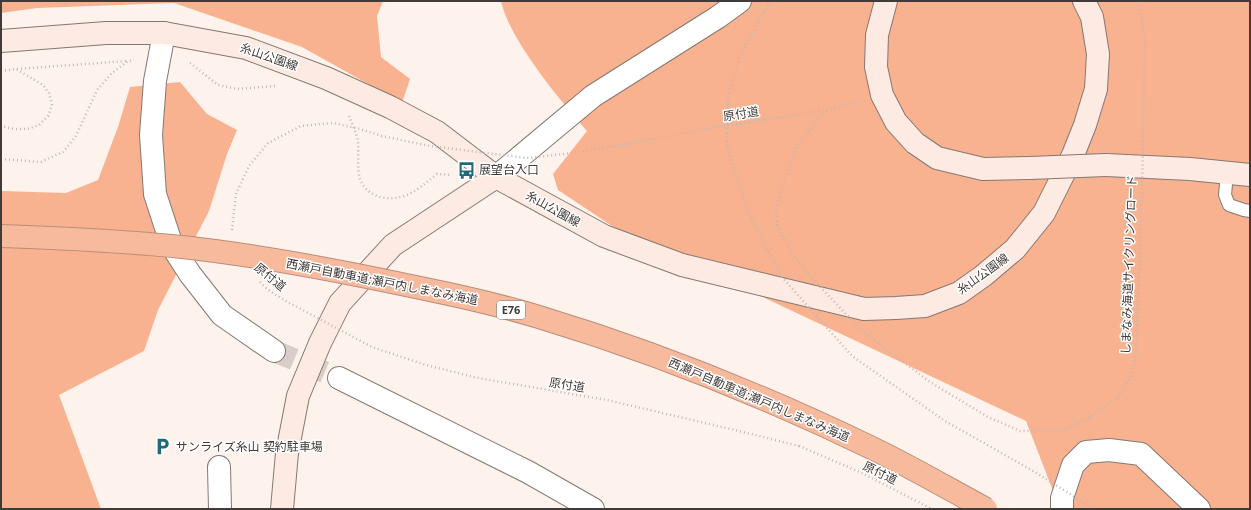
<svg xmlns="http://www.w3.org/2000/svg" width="1251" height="510" viewBox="0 0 1251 510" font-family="'Noto Sans','Noto Sans JP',sans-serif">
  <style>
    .forest { fill: #f9b28f }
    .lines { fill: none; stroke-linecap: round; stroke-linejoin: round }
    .street-tunnel { stroke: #d8cdc9; stroke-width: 22; stroke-dasharray: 22 11; stroke-linecap: butt }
    .lane-casing { stroke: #847872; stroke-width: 14 }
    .street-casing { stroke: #847872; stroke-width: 24 }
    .secondary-casing { stroke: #847872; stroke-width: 24 }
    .path { stroke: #c2b8b4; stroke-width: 2.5; stroke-dasharray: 1 3; stroke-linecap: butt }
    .lane { stroke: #fff; stroke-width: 12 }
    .street { stroke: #fff; stroke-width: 22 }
    .secondary { stroke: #fdeae2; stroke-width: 22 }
    .secondary-bridge-casing { stroke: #847872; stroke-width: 24; stroke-linecap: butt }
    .highway-bridge-casing { stroke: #b88e7a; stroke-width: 24; stroke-linecap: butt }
    .path-bridge { stroke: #c2b8b4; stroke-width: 2.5; stroke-dasharray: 1 3; stroke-linecap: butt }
    .secondary-bridge { stroke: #fdeae2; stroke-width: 22 }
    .highway-bridge { stroke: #f8ba9d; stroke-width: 22 }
    .labels { text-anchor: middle; stroke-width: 3; stroke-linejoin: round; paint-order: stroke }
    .shield { fill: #fff; stroke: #797674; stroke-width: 1 }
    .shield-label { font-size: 11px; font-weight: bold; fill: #403b38 }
    .street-label { font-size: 12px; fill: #403b38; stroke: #fff }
    .poi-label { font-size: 12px; fill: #403b38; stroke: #fff; text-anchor: start }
  </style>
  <rect width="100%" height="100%" fill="#fef2ed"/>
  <path class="forest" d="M1 1H383L377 16 381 57 410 79 402 103 302 47 174 3 37 8 1 13Z
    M501 1H1250V509H1060L1026 421 612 226 558 190 553 174 587 131C561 101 535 70 515 35 509 24 504 14 501 1Z
    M180 82 207 114 237 130 227 154 209 211 158 310 144 351 59 395 101 509H1V191L66 193 98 180 118 127 130 87Z"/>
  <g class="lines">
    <path class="street-tunnel" d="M274 351 339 378"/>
    <defs>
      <path id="lane" d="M1227 173 1225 195 1229 205 1244 210 1250 211"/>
      <path id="street" d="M164 33 155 81 151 135 155 194 172 246 190 274 222 315 274 351
        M496 177 593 96 718 17 740 1
        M339 378 528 472 593 509
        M219 467 220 509
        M1062 509V498L1073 465 1086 452 1109 450 1141 454 1199 509"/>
      <path id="secondary" d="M886 1 877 35 876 67 882 95 896 122 915 143 937 158 983 169 1030 168
        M1 41 106 33H164L246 48 326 78 390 107 437 132 496 177 604 236 682 265 864 309 896 308 925 306 959 293 983 276 1015 249 1044 213 1073 155 1085 125 1096 89 1098 54 1092 17 1084 1
        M1106 165 1190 169 1250 175
        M282 509 287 453 298 396 320 343 340 303 393 245 496 177"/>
    </defs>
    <use href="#lane" class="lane-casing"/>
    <use href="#street" class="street-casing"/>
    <use href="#secondary" class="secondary-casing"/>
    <path class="path" d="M768 5 772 1
      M190 63 218 85 237 89 275 86
      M17 69 127 61
      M1 71 16 69 43 85 49 93 52 105 48 116 39 125 27 129H14L1 126
      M349 116C352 124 357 134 358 142 359 153 357 170 360 179 367 198 390 202 407 195 418 190 427 182 437 174L452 175
      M622 145 710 128 828 110 859 101
      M1 159 41 162 63 152 76 136 97 90 112 73 128 61 134 60
      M777 225 776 210 780 191 798 144 827 110
      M799 446 862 473 932 509"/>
    <use href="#lane" class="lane"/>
    <use href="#street" class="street"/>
    <use href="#secondary" class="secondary"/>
    <defs>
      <path id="secondary-bridge" d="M1030 168 1106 165"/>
      <path id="highway-bridge" d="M1 236C62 238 122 241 182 247 247 254 313 266 377 279 431 290 486 301 539 317 655 352 767 397 876 450 913 468 949 489 986 509"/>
    </defs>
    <use href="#secondary-bridge" class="secondary-bridge-casing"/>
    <use href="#highway-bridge" class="highway-bridge-casing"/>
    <path class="path-bridge" d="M768 5 740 55 728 97 727 143 736 177 752 220 782 277 852 356 945 421 1035 472 1094 509
      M777 225 790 251 811 277 862 331 930 382 988 417 1020 431 1065 430 1092 416 1118 397 1131 377 1136 353 1142 192 1145 38 1138 1
      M232 230 236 194 249 166 268 143 301 126 333 123 360 129 382 136 430 146 527 158 564 154 622 145
      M260 282 267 289 284 300 372 347 426 365 478 378 607 400 735 430 799 446"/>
    <use href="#secondary-bridge" class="secondary-bridge"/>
    <use href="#highway-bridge" class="highway-bridge"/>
  </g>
  <defs>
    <symbol id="bus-bare" viewBox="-9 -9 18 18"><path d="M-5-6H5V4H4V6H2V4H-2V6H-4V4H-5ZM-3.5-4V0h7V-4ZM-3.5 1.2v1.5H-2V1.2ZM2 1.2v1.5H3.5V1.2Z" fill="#226977" stroke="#fff" stroke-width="2.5" paint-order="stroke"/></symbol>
    <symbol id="parking-bare" viewBox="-9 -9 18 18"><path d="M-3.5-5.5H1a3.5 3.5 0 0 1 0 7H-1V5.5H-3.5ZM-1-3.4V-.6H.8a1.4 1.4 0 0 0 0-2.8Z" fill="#226977" stroke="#fff" stroke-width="2.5" paint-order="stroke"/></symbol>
  </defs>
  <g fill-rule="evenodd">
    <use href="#bus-bare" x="454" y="158" width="25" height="25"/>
    <use href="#parking-bare" x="150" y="434" width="25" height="25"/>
  </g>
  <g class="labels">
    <rect class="shield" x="497" y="301" width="28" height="18" rx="3"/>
    <g class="shield-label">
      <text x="511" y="314">E76</text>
    </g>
    <g class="street-label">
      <text transform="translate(269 57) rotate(19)" y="4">糸山公園線</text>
      <text transform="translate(741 114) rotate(-9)" y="4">原付道</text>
      <text transform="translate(553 209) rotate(29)" y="4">糸山公園線</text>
      <text transform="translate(1129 265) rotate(-88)" y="4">しまなみ海道サイクリングロード</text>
      <text transform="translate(983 274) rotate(-36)" y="4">糸山公園線</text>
      <text transform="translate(270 277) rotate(39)" y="4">原付道</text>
      <text transform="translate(382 282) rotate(11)" y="4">西瀬戸自動車道;瀬戸内しまなみ海道</text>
      <text transform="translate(567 385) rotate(9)" y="4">原付道</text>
      <text transform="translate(759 400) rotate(23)" y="4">西瀬戸自動車道;瀬戸内しまなみ海道</text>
      <text transform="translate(880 473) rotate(26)" y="4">原付道</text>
    </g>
    <g class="poi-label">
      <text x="479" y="174">展望台入口</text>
      <text x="176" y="451">サンライズ糸山 契約駐車場</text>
    </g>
  </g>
  <rect width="1251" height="510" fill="none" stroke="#403b38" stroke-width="4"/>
</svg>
